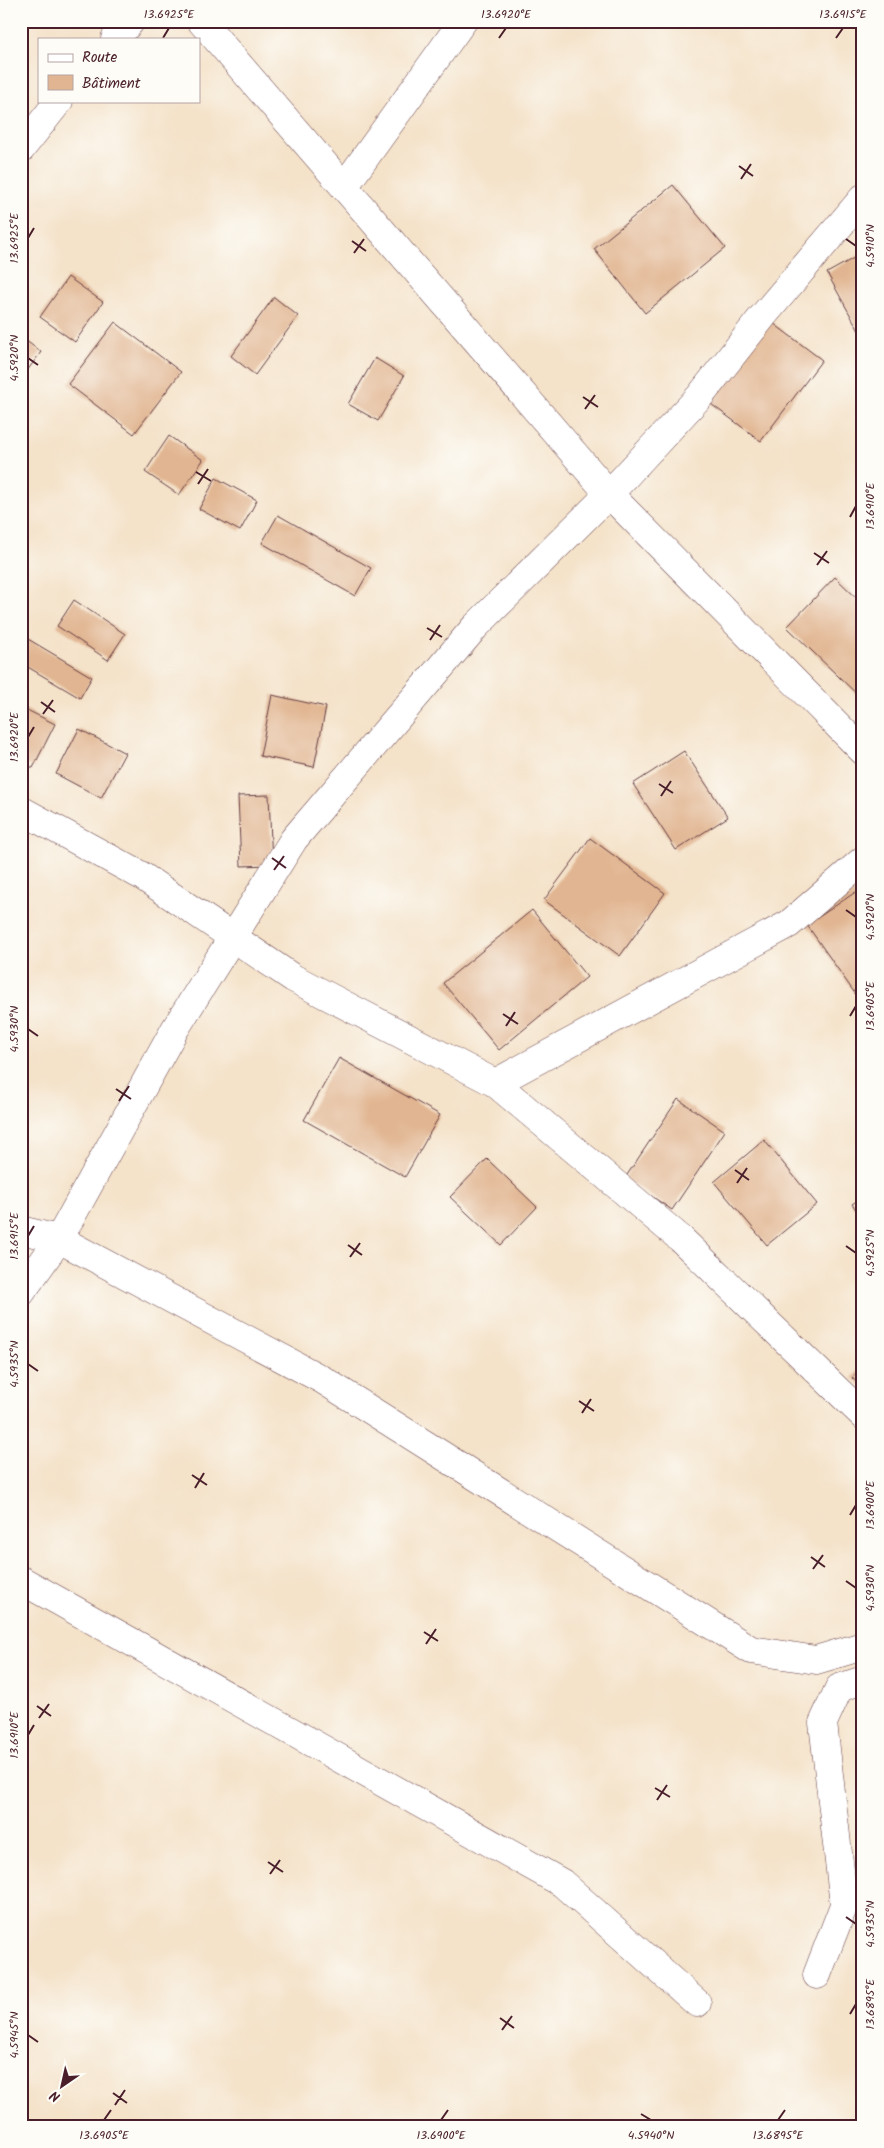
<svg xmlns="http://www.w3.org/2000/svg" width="884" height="2148" viewBox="0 0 884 2148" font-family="Kalam,sans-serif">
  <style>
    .building { fill: #e1b591 }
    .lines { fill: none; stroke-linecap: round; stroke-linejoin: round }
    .minor-casing { stroke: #643c43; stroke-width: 29 }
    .minor { stroke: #fff; stroke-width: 28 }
    .ticks { fill: none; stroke: #4a1f2b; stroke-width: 2 }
    .neatline { fill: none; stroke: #4a1f2b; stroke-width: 2 }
    .ticks-label { font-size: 12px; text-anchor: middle; fill: #4a1f2b }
  </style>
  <rect width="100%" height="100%" fill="#fdfcf7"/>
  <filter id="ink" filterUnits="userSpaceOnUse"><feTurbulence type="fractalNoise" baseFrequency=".02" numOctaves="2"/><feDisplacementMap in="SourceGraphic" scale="10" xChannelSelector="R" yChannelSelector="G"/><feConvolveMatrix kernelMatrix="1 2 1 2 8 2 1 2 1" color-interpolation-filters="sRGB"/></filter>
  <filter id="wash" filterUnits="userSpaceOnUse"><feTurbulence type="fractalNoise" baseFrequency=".0096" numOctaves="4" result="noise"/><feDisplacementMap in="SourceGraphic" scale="20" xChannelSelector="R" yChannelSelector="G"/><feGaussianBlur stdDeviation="1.12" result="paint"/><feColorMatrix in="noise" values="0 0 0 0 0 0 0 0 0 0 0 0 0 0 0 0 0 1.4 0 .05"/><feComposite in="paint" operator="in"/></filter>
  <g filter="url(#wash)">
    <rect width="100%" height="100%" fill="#f4e2c9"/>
    <g id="blocks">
      <path class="building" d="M673 185 725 248 645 313 594 249Z
        M863 253V338L827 273Z
        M68 277 103 302 75 342 40 317Z
        M274 297 298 316 255 375 231 356Z
        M761 314 822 360 761 441 700 396Z
        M115 322 181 372 134 434 68 384Z
        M21 337 41 352 21 379Z
        M375 358 404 376 378 421 348 404Z
        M169 436 203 460 179 495 145 472Z
        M216 478 257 500 240 531 199 509Z
        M278 515 371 568 355 596 262 543Z
        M835 577 863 604V700L787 627Z
        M74 600 125 634 108 660 57 626Z
        M28 639 92 677 80 698 21 663V650Z
        M272 695 326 707 314 767 260 756Z
        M25 709 55 724 33 768 21 762V716Z
        M79 729 125 753 101 798 56 774Z
        M684 751 728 817 676 850 633 784Z
        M269 795 272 865 241 866 238 796Z
        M590 838 665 893 620 956 544 900Z
        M863 887V1005L807 925Z
        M532 910 587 977 499 1050 443 983Z
        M339 1058 440 1115 405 1177 304 1120Z
        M678 1099 725 1131 672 1210 625 1178Z
        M764 1140 817 1204 767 1245 714 1182Z
        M487 1159 537 1207 501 1245 450 1197Z
        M863 1197V1219L852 1204Z
        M863 1365V1387L852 1378Z"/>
    </g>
  </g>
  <g filter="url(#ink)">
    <use href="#blocks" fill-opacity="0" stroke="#643c43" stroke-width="1"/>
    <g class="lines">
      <defs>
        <path id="minor" d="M201 21 609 494 863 751
          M115 39 131 21
          M21 149 59 101
          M344 187 463 21
          M21 810 142 876 293 978 495 1083 681 1239 863 1415
          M495 1083 789 924 863 860
          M21 1230 59 1239 323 1380 751 1650 816 1660 863 1646
          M21 1293 59 1239 175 1029 294 839 475 627 609 494 700 396 763 316 863 198
          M21 1580 562 1883 697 2003
          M817 1975 844 1905 823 1723 839 1688 863 1680"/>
      </defs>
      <use href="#minor" class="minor-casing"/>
      <use href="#minor" class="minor"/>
    </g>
  </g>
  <path class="ticks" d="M163 38 169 28M499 38 506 28M836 38 843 28M739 166 753 176M741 179 751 164M28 238 34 228M846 239 856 246M352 241 366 251M354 253 364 239M28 358 38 365M583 397 598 407M585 409 595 395M196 472 211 481M198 484 208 469M850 517 856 506M814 553 829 563M817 565 827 551M427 628 442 637M430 640 440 625M41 702 55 712M43 714 53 700M28 737 34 727M659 784 673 793M661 796 671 781M272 858 286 868M274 870 284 856M846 910 856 917M503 1014 518 1024M850 1016 856 1006M506 1026 515 1012M28 1029 38 1036M116 1089 131 1099M119 1101 129 1086M735 1170 749 1180M737 1183 747 1168M28 1236 34 1226M348 1245 362 1255M846 1246 856 1253M350 1257 360 1243M28 1364 38 1371M579 1401 594 1411M582 1413 591 1399M192 1475 207 1485M195 1488 204 1473M850 1515 856 1505M811 1557 825 1567M813 1569 823 1555M846 1581 856 1588M424 1632 438 1641M426 1644 436 1629M37 1706 51 1716M39 1718 49 1704M28 1735 34 1725M655 1788 670 1797M657 1800 667 1785M268 1862 283 1872M270 1874 280 1860M846 1917 856 1924M850 2014 856 2004M500 2018 514 2028M502 2030 512 2016M28 2035 38 2042M113 2093 127 2103M115 2105 125 2090M641 2114 651 2120M104 2120 111 2110M441 2120 448 2110M778 2120 785 2110"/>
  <rect width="884" height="2148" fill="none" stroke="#fdfcf7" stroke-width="55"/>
  <rect x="38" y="38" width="162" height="65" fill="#fdfcf7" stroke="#b5a4a5"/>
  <rect x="48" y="54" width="25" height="8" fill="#ffffff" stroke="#b5a4a5"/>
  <text x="82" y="62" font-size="15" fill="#4a1f2b">Route</text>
  <rect x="48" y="75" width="25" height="15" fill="#e1b591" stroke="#b5a4a5"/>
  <text x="82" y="88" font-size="15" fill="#4a1f2b">Bâtiment</text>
  <g transform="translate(62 2086) rotate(214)" stroke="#fdfcf7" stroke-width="4" paint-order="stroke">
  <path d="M0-4L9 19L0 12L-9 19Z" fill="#4a1f2b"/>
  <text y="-8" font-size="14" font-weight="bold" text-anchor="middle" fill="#4a1f2b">N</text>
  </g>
  <rect x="28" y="28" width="828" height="2092" class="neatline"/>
  <g class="ticks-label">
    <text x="169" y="18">13.6925°E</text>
    <text x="506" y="18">13.6920°E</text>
    <text x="843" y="18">13.6915°E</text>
    <text transform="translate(14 238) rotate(-90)" y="4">13.6925°E</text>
    <text transform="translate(870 246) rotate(-90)" y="4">4.5910°N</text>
    <text transform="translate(14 358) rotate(-90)" y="4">4.5920°N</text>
    <text transform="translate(870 506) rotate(-90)" y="4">13.6910°E</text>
    <text transform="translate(14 737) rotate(-90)" y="4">13.6920°E</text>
    <text transform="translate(870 917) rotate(-90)" y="4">4.5920°N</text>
    <text transform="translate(870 1006) rotate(-90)" y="4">13.6905°E</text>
    <text transform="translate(14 1029) rotate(-90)" y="4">4.5930°N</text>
    <text transform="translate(14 1236) rotate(-90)" y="4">13.6915°E</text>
    <text transform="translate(870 1253) rotate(-90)" y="4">4.5925°N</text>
    <text transform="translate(14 1364) rotate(-90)" y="4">4.5935°N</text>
    <text transform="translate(870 1505) rotate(-90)" y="4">13.6900°E</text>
    <text transform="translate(870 1588) rotate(-90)" y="4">4.5930°N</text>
    <text transform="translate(14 1735) rotate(-90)" y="4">13.6910°E</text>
    <text transform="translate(870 1924) rotate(-90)" y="4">4.5935°N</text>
    <text transform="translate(870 2004) rotate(-90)" y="4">13.6895°E</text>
    <text transform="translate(14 2035) rotate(-90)" y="4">4.5945°N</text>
    <text x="104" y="2139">13.6905°E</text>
    <text x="441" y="2139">13.6900°E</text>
    <text x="651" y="2139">4.5940°N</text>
    <text x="778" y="2139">13.6895°E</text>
  </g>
</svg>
